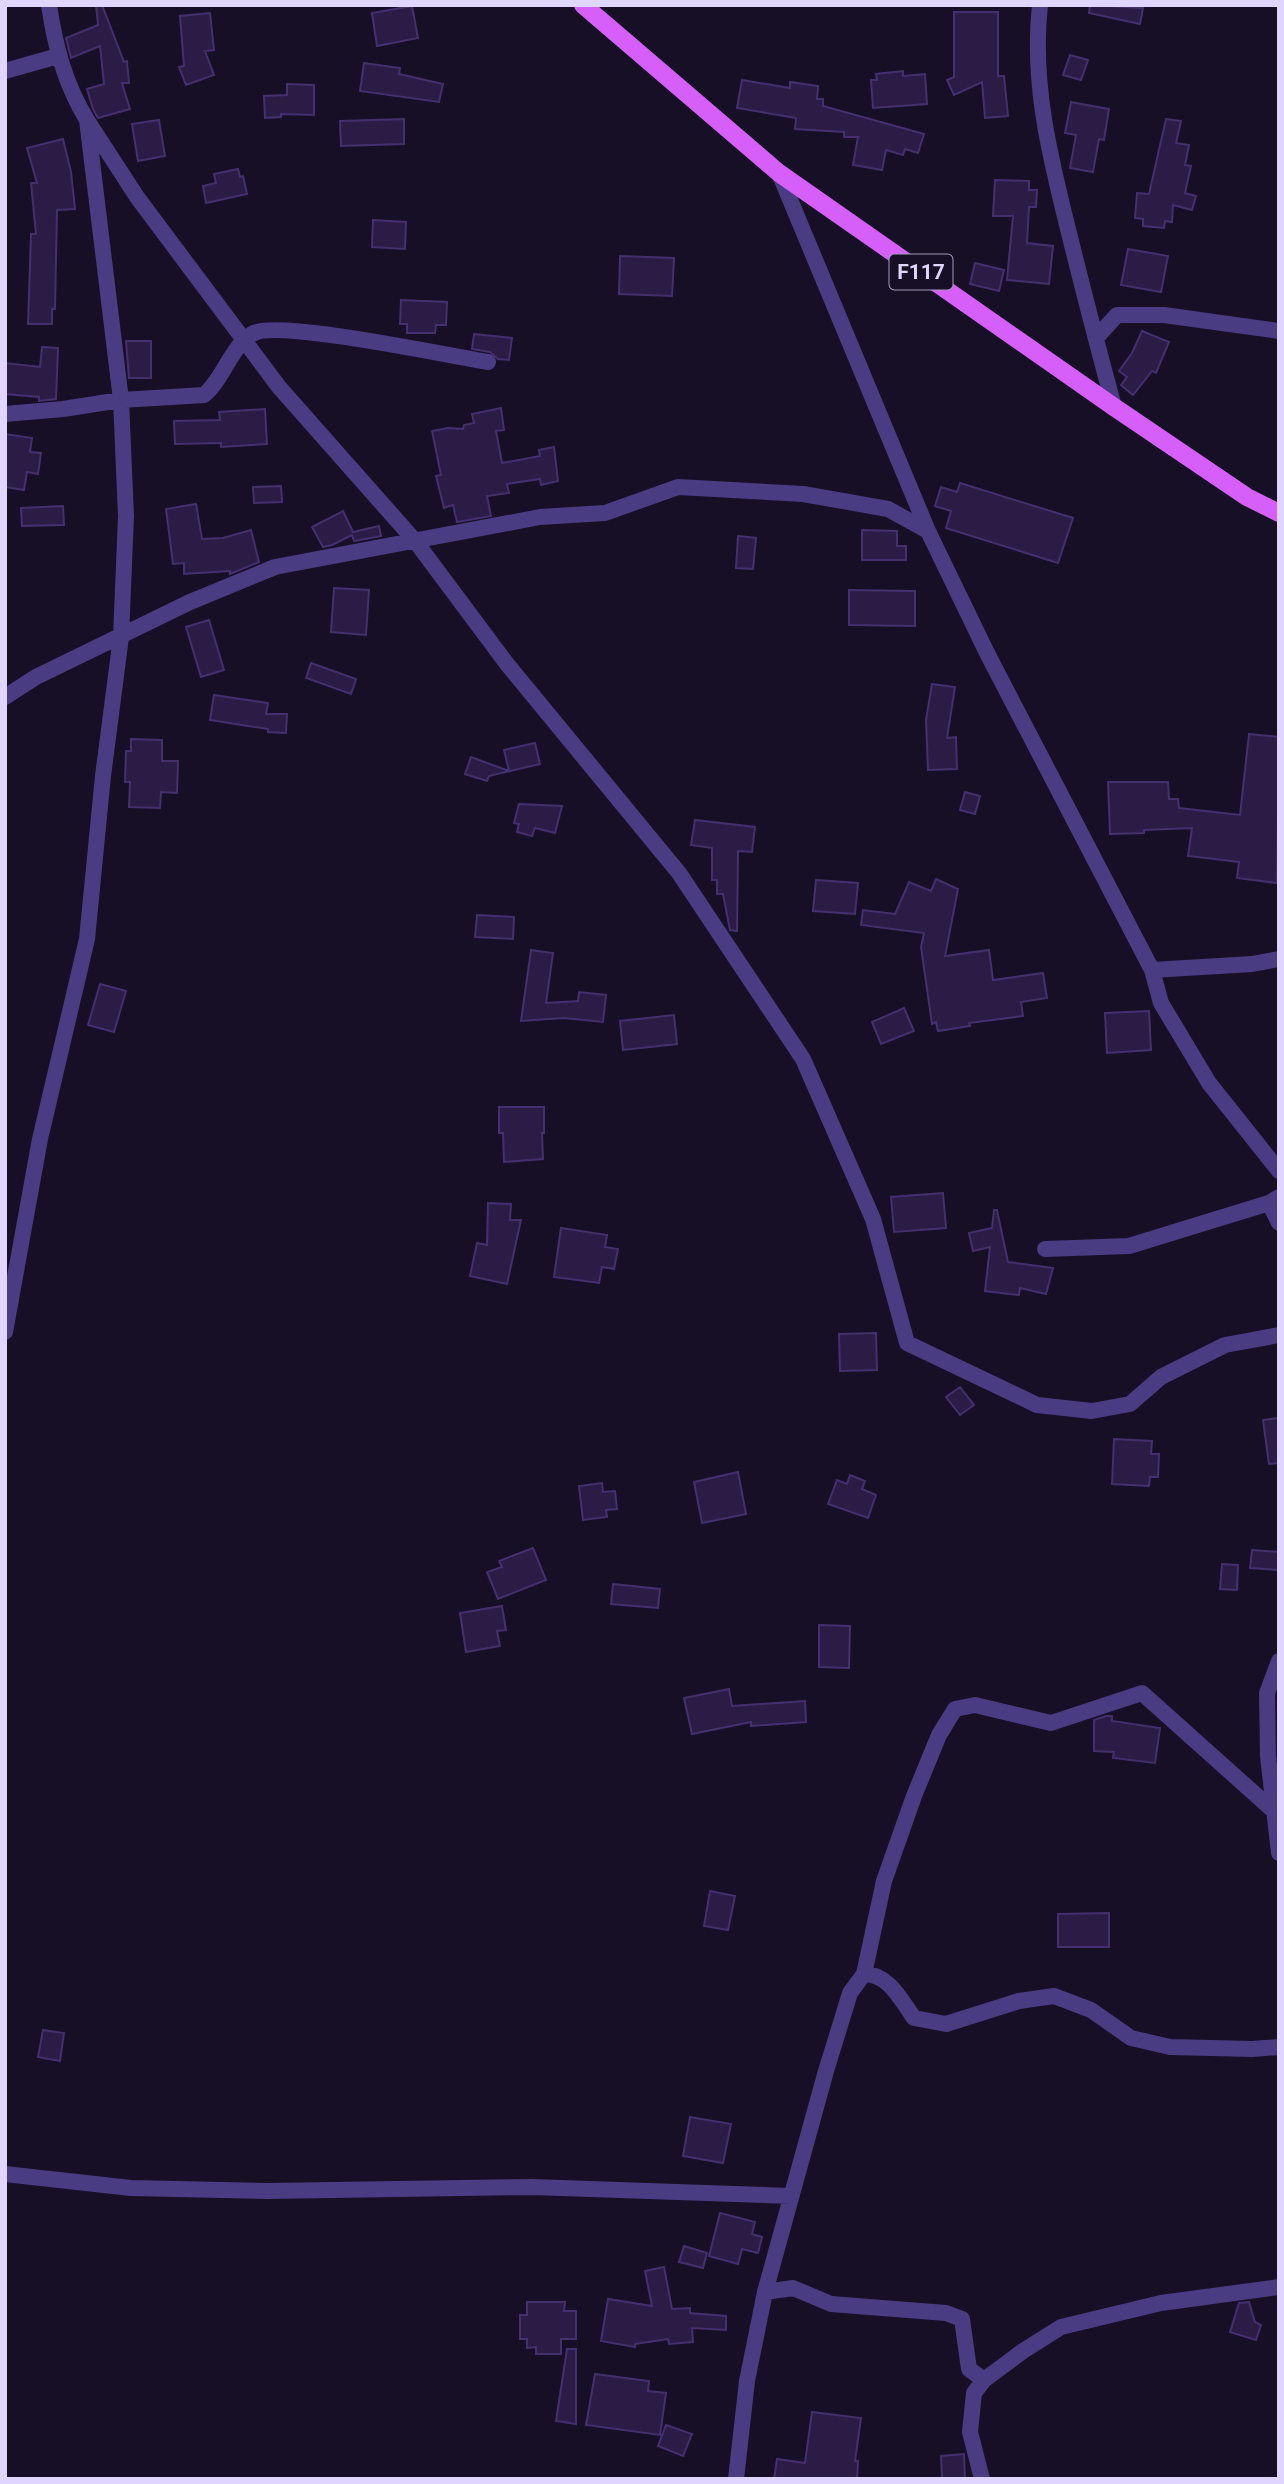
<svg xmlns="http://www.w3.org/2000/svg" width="1284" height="2484" viewBox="0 0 1284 2484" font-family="Roboto,sans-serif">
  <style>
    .building { fill: #2a1c45; stroke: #452f70; stroke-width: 2 }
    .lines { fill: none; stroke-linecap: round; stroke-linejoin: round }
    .minor { stroke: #493c82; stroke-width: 16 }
    .primary { stroke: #d65ffa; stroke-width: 18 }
    .labels { text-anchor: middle; stroke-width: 5; stroke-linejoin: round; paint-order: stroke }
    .shield { fill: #160f25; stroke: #a39abd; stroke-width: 2 }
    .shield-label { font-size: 21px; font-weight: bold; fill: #dfd5fe }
  </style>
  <rect width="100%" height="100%" fill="#160f25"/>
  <path class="building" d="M96 5H102L124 62 127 61 129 83H122L130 109 98 118 93 109 87 89 104 84 100 46 71 58 66 38 98 25Z
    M1090 5 1143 8 1140 24 1089 13Z
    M412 6 418 38 377 46 372 13Z
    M954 12H998V76H1004L1008 116 985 118 982 82 954 95 947 80 954 77Z
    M210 13 214 50 205 51 214 75 186 85 179 67 184 66 180 16Z
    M1070 55 1088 60 1081 80 1063 75Z
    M364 63 400 68 399 74 443 84 439 102 360 91Z
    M903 71V76L925 74 927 104 873 108 871 80H877L876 74Z
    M742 80 790 88V82L818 86 817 99H823V106L924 134 918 153 905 149 903 155 886 150 882 170 853 165 858 137H844V132L795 129 796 118 737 108Z
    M287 84 314 85V115L281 114V117L265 118 264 96 287 95Z
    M1071 102 1109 109 1104 140 1099 139 1093 172 1070 168 1076 135 1065 133Z
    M404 119V144L341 146 340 121Z
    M1166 119 1181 121 1176 143 1189 145 1185 165 1191 166 1185 193 1196 196 1192 210 1173 205 1172 222 1165 221 1164 228 1143 226V219L1135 218 1137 193 1149 194Z
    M159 120 165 156 138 161 132 124Z
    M63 139 71 172 75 209 57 210 55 309H52V324H28L31 234H36L31 183H37L27 148Z
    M238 169 240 177 243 176 247 194 206 203 203 186 216 183 214 174Z
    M995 180 1029 181V190H1037L1036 207H1029L1027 243 1053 246 1049 284 1007 280 1013 216H993Z
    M373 220 406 222 405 249 372 247Z
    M1128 249 1168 256 1161 292 1121 285Z
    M620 256 674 258 672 296 619 294Z
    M975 263 1004 270 999 291 970 284Z
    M401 300 447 302 446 325H436L435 333H407V324H400Z
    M1142 331 1169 342 1156 373 1152 371 1133 395 1121 385 1127 377 1119 371 1132 353Z
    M474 334 512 338 509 360 498 359 490 352 472 349Z
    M126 341H151V378H129Z
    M42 347 58 348 56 399 39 401V397L5 394V363L40 367Z
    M501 408 504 430 496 431 502 463 540 456 539 450 554 447 558 481 541 485 540 479 507 484 509 493 487 496 491 516 457 522 453 505 444 508 436 476 441 475 432 431 448 428 463 429 464 425 474 423 472 414Z
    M265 409 267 444 221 447V443L175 444 174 421 220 420 219 412Z
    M5 434 32 438 30 452 41 453 38 474 27 472 24 490 5 487Z
    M960 483 1073 518 1058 563 946 528 951 511 935 506 941 487 957 492Z
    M281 486 282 502 254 503 253 487Z
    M196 504 202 539 223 538 251 530 259 562 230 574V571L184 574V563L173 564 166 509Z
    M63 506 64 525 22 526 21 508Z
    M343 511 353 532 379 526 381 536 354 541 352 535 332 545 323 547 312 527Z
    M862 530 897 531V546H906V560H862Z
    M738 536 756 538 753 569 736 568Z
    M334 588 369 590 366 635 331 632Z
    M849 590 915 591V626L849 625Z
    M209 620 224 670 201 677 186 627Z
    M311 663 356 679 351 694 306 678Z
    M932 684 955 687 947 738 956 737 957 769 928 770 926 720Z
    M214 695 268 703 266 714H287L286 733 268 732V729L210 720Z
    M1249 734 1279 737 1277 883 1237 878 1239 862 1188 856 1192 828 1144 830V833L1110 834 1108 782H1168L1169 799H1178L1179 808 1240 815Z
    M131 739 162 740V761H178L177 793 161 792 160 808 129 807 130 782H125L126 751H131Z
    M535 743 540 764 489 776 487 781 465 774 471 757 509 771 504 750Z
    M965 792 980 796 975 814 960 810Z
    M519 804 562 806 555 833 535 828 532 836 517 832 519 824 514 823Z
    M695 820 755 827 752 852 738 851 737 931 730 930 723 894H717V880H712V848L691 845Z
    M936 879 958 889 945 956 989 950 993 980 1043 973 1047 998 1021 1002 1023 1016 969 1023 970 1026 938 1031 936 1022 932 1024 921 947 924 933 861 925 863 910 895 914 909 882 931 891Z
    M816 880 858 883 855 914 813 911Z
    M477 915 514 917 513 939 475 937Z
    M531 950 553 953 546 1003 578 1001 579 992 606 995 603 1022 564 1018 521 1021Z
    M100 984 126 991 114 1032 88 1025Z
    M904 1008 914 1031 881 1044 872 1022Z
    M1149 1011 1151 1050 1107 1053 1105 1013Z
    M674 1015 677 1044 623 1050 620 1021Z
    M499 1107H544V1133H542L543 1159 504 1162 503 1133H499Z
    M943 1193 946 1228 894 1232 891 1197Z
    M488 1203 511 1204 510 1220H521L507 1284 470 1276 477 1243 487 1245Z
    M994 1210H997L1008 1262 1053 1268 1046 1294 1020 1288 1019 1295 985 1291 990 1247 973 1251 969 1233 992 1228Z
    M561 1228 607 1235 605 1247 618 1249 614 1269 602 1267 599 1283 554 1277Z
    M876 1333 877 1370 840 1371 839 1334Z
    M960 1387 974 1405 960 1415 946 1397Z
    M1279 1418V1463L1269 1464 1263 1420Z
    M1114 1439 1152 1441 1151 1454H1159L1158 1477H1150L1149 1486 1112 1484Z
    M738 1472 746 1514 702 1523 694 1482Z
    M850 1475 865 1481 862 1489 876 1495 868 1518 828 1504 837 1480 847 1484Z
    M602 1483 603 1492 615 1491 617 1509 606 1510 607 1517 583 1520 579 1486Z
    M533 1548 546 1580 498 1599 487 1572 502 1567 499 1561Z
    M1252 1550 1279 1552V1570L1250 1568Z
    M1222 1564 1238 1565 1237 1590 1220 1589Z
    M613 1584 660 1589 658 1608 611 1604Z
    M502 1606 506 1630 497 1631 500 1646 466 1652 460 1613Z
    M819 1625 850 1626 849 1668 819 1667Z
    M729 1689 732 1706 805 1701 806 1722 751 1726V1722L692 1734 684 1698Z
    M1106 1716H1112V1721L1160 1728 1155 1763 1113 1758 1114 1752 1094 1751V1720Z
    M710 1891 735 1896 728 1930 704 1926Z
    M1109 1913V1947H1058V1914Z
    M43 2030 64 2033 60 2061 38 2057Z
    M690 2117 731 2124 723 2163 683 2156Z
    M720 2213 755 2222 752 2234 762 2237 758 2253 742 2249 738 2264 709 2256Z
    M684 2246 707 2253 703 2268 679 2262Z
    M664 2267 672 2309 690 2308V2313L726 2316V2330L692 2328 693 2342 669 2344 668 2339 635 2344V2347L601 2341 608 2299 652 2306 645 2271Z
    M527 2302H565L564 2311H576V2339H561V2354H536V2347L527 2348V2339H520V2315H527Z
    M1249 2302 1255 2322 1261 2325 1256 2340 1230 2332 1239 2303Z
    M567 2349H576V2424L556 2421Z
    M595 2374 649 2381 648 2391 666 2393 660 2435 586 2425Z
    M812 2412 861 2418 855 2461H858L857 2479H774L777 2459 805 2463Z
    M666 2425 692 2434 683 2456 658 2446Z
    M964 2454 965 2479H942L941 2456Z"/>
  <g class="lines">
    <path class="minor" d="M1040 5C1031 84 1051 161 1070 237 1084 294 1099 351 1114 407
      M5 71 58 56
      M87 120 137 197 279 387 416 542 507 664 679 873 803 1059 873 1219 907 1343 1037 1405 1092 1411 1130 1404 1161 1377 1225 1345 1279 1335
      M779 173 928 531 987 653 1152 970 1161 1003 1209 1083 1279 1171
      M1096 338 1117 315H1164L1279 331
      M5 414 63 409 121 400 204 395C223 380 232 344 254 333 279 320 450 356 488 362
      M5 697 36 677 190 602 275 567 540 517 605 513 678 487 803 494 888 509 928 531
      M1152 970 1252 964 1279 959
      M1269 1203 1279 1223
      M1045 1249 1129 1246 1269 1203 1279 1197
      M5 1332 40 1139 87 939 103 776 121 637 126 516 121 400 87 120C65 84 55 46 49 5
      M1279 1661 1267 1693 1268 1756 1279 1853
      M864 1974C889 1974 901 2000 914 2018L946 2024 1019 2001 1054 1996 1091 2010 1131 2038 1170 2047 1252 2049 1279 2047
      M5 2174 131 2188 268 2191 532 2187 791 2196
      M765 2292 793 2288 831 2304 946 2313 962 2319 969 2369 984 2380
      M736 2479 747 2381 765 2292 826 2071 850 1993 864 1974 884 1881 914 1796 939 1735 955 1709 975 1705 1051 1723 1142 1693 1275 1812
      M982 2479 970 2432 974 2393 984 2380 1023 2351 1061 2327 1161 2303 1279 2287"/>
    <path class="primary" d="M583 5 779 173 1114 407 1247 497 1279 513"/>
  </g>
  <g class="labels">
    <rect class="shield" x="889.5" y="254.5" width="63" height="35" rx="5"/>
    <g class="shield-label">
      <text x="921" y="279">F117</text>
    </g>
  </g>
  <rect width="1284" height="2484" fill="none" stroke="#dfd5fe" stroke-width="14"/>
</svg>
